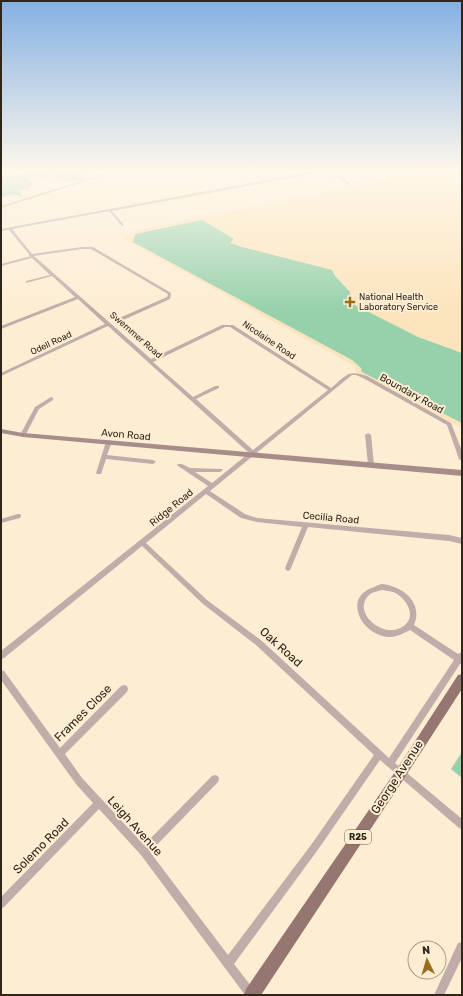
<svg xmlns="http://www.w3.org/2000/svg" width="463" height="996" viewBox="0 0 463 996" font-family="Rubik,sans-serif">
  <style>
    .built { fill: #fbe4bc }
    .green { fill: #97d1ac }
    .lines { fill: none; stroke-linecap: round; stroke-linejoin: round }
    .minor { fill: #c0adaa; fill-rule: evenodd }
    .secondary { fill: #a78d89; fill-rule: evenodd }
    .primary { fill: #967671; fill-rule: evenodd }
    .poi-dot { fill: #9b6d1e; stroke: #fdedd3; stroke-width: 1.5 }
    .labels { text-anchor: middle; stroke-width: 4; stroke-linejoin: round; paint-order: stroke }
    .far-poi-label { font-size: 9px; fill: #2e261a; stroke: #fdedd3; text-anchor: start }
    .far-street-label { font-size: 9px; fill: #2e261a; stroke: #fdedd3 }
    .shield { fill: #fdedd3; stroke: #6c6252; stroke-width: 1 }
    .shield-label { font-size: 9px; font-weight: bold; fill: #2e261a }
    .street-label { font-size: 10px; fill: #2e261a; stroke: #fdedd3 }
    .near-street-label { font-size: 12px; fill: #2e261a; stroke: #fdedd3 }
  </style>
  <rect width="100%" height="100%" fill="#fdedd3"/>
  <path class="built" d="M433 170H462V428L356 373 355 366 122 238 129 232Z"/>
  <path class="green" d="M32 170H91L87 173 85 180 65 181 57 179 55 174 44 179 35 176 27 178 33 183 28 189 19 190 23 197 13 194 1 198V177L23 175Z
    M202 220 234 239 230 243 242 247 332 270 335 276 350 292 349 302 418 337 462 353V423L362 372 361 368 352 360 133 242 135 234Z
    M462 752V778L451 769Z"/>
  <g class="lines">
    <path class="minor" d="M117 170H122L1 208V206Z
      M321 170H331L351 184 348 185 328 171 112 211 124 225 122 226 109 211 12 229 32 254 82 247H93L171 293 170 299 121 321H117V319L167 297 168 294 91 249H82L34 256 151 359 222 325H233L331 388C346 376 347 369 367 376L451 423 462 451V461L459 459 447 425 363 378 356 375H352L210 491 245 514 257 518 449 535 462 538V544L449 541 308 527 291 568 290 570 288 571 286 570 285 568 302 527 257 522 241 518 206 494 146 543 207 600 262 641 389 758 454 660 410 630C404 633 397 637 390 637 377 637 363 627 359 615 354 601 360 592 374 587 376 586 380 584 382 584 385 584 389 585 391 586 409 591 422 607 414 625L458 654 462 652V664H460L395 763 462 819V829L459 828 380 760 317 851 234 964 255 991 256 995H245L141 855 99 809 4 907 1 909V897L93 803 76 784 1 680V670L4 671 60 748 121 686 124 685 127 686 128 689 127 692 65 754 82 778 144 845 212 776 215 775 218 776 219 779 218 782 150 852 228 955 311 845 374 755 256 645 203 604 142 546 4 658 1 659V651L208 486 178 466 177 465 178 464H182L190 468 222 469 223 470 220 472H195L212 483 249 453 108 326 1 376V373L105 324 78 299 1 329V326L75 297 52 276 26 283V281L50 275 32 258 1 266V264L31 256H29V254L9 230 1 231V229ZM225 327H230L328 390 253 450 196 399 219 388V386H215L193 397 153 362ZM382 590C387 591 393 591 397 594 407 600 416 616 405 625 386 642 349 612 370 594 373 592 378 591 382 590Z
      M51 397 53 398V400L39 409 25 436H21L20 435 35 407Z
      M368 433 371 435 374 465 371 467 368 465 365 435Z
      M109 440 112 442 107 455 153 460 156 462 153 464 106 459 101 474H97L96 473 106 442Z
      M18 514H20L21 516 20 518 1 523V519Z
      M462 942V958L444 995H434L458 943Z"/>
    <path class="secondary" d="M1 429 23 433 462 470V476L23 437 1 433Z"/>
    <path class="primary" d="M462 674V689L405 777 261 995H244L246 989 397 769 458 675Z"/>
  </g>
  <linearGradient id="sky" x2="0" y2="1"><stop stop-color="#84b0e3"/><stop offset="0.55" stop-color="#fef7eb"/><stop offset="1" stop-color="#fef7eb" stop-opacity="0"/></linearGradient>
  <rect width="463" height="310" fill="url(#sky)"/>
  <path class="poi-dot" d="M348 296h4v4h4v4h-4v4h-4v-4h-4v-4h4z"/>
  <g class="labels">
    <g class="far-poi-label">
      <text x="359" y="300">National Health<tspan x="359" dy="10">Laboratory Service</tspan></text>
    </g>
    <g class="far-street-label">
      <text transform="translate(136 335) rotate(41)" y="3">Swemmer Road</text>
      <text transform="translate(269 340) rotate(34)" y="3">Nicolaine Road</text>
      <text transform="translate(51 343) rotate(-25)" y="3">Odell Road</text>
    </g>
    <rect class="shield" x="345" y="830" width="26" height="14" rx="3"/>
    <g class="shield-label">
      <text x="358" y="840">R25</text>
    </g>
    <g class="street-label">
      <text transform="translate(412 393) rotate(29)" y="4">Boundary Road</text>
      <text transform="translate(126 434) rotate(5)" y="4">Avon Road</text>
      <text transform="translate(171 507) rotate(-39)" y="4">Ridge Road</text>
      <text transform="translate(331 517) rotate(5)" y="4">Cecilia Road</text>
    </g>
    <g class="near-street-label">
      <text transform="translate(281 647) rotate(42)" y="4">Oak Road</text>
      <text transform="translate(83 713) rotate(-45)" y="4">Frames Close</text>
      <text transform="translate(397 777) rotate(-57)" y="4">George Avenue</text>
      <text transform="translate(135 826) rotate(48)" y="4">Leigh Avenue</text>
      <text transform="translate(41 846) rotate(-45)" y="4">Solemo Road</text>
    </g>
  </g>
  <rect width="463" height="996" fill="none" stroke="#2e261a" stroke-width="4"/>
  <g transform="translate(427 960) rotate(355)"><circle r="19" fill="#fdedd3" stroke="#aa9d89"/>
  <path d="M0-3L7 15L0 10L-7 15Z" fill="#9b6d1e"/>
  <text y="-6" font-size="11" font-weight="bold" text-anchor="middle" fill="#2e261a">N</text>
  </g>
</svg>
